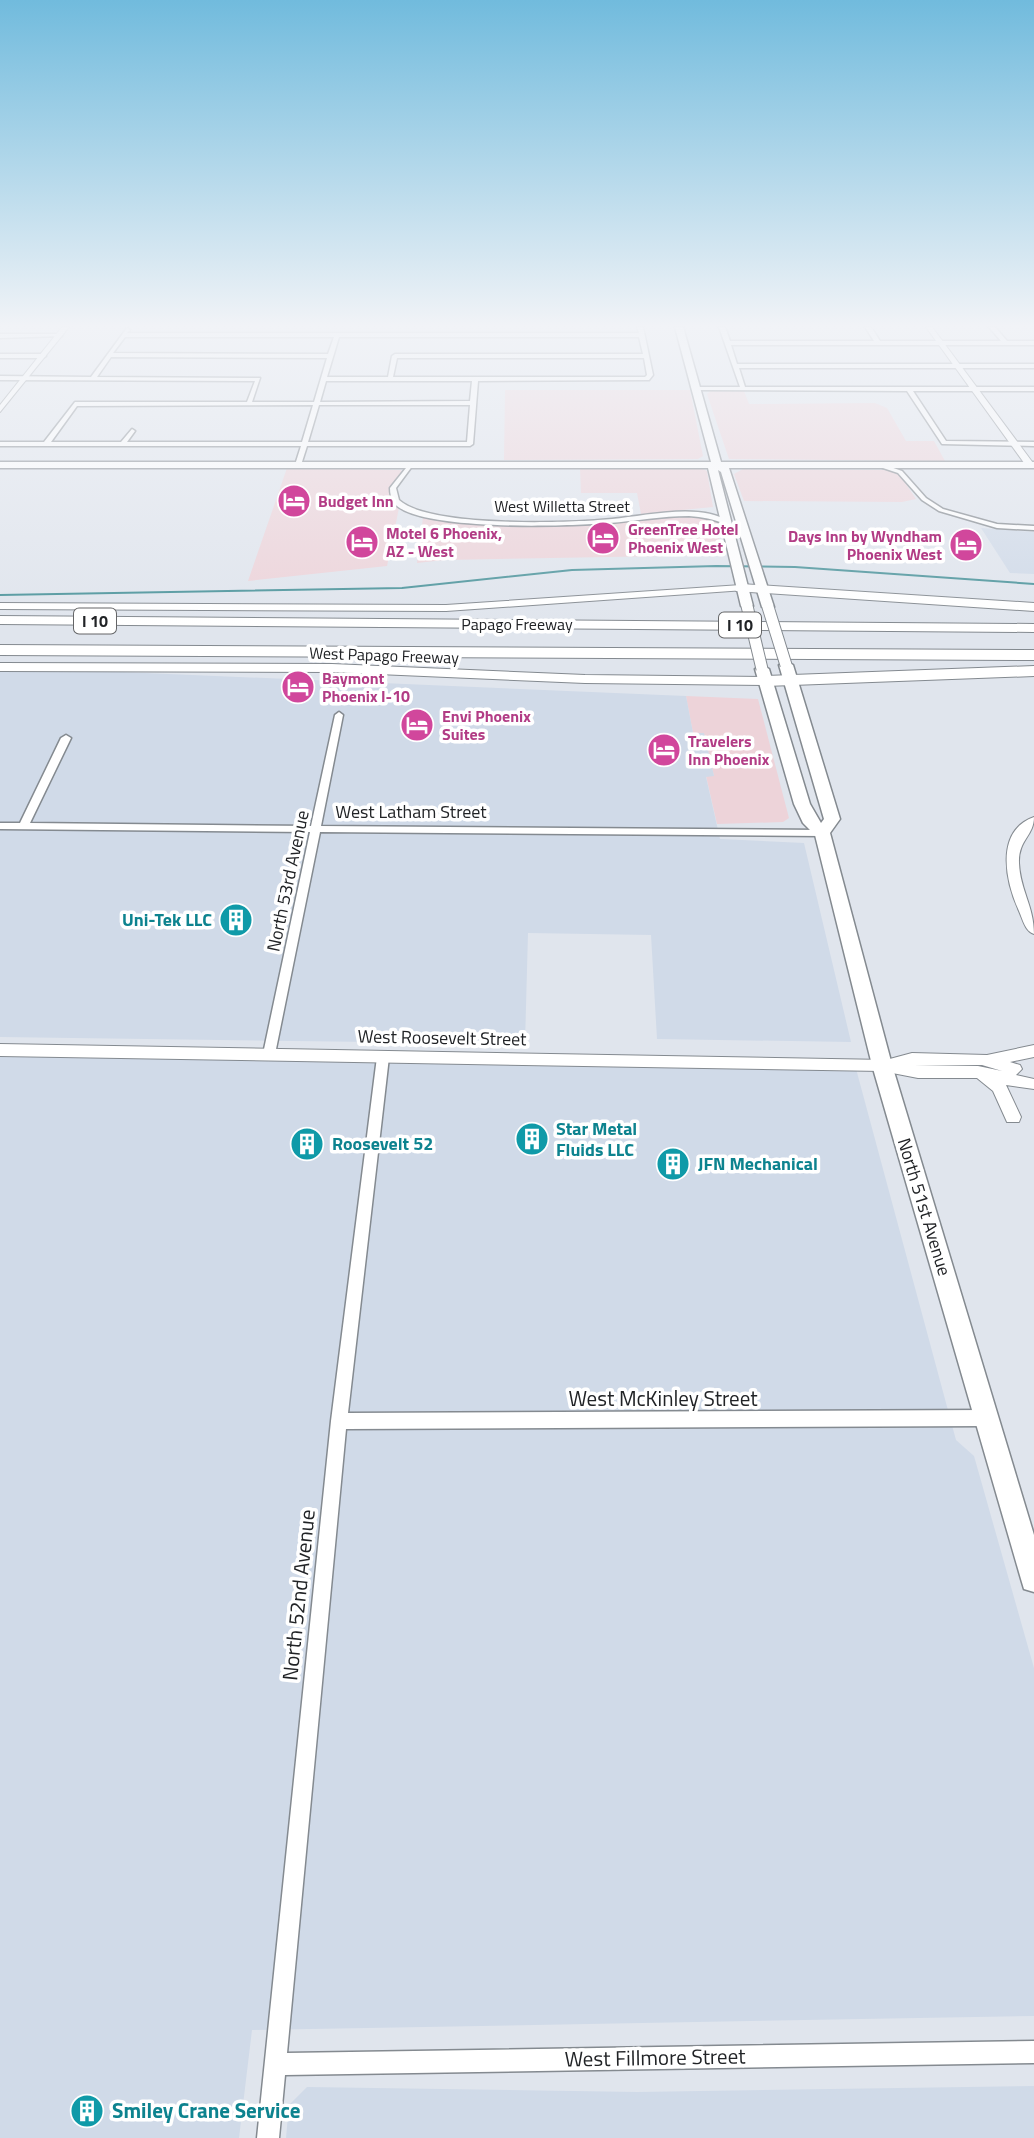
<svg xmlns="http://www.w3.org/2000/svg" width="1034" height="2138" viewBox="0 0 1034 2138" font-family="'Titillium Web',sans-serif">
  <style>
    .commercial { fill: #edd3d9 }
    .built { fill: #d0dae8 }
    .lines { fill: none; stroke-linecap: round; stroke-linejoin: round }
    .stream { stroke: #4c949b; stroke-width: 2 }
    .minor-casing { stroke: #848a90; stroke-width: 3 }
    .tertiary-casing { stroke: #848a90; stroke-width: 2 }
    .secondary-casing { stroke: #848a90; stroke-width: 2 }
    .primary-casing { stroke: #848a90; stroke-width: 3 }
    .motorway-casing { stroke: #848a90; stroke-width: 2 }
    .minor { fill: #fff; fill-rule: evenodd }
    .tertiary { fill: #fff; fill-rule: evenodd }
    .secondary { fill: #fff; fill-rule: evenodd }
    .primary { fill: #fff; fill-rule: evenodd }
    .motorway { fill: #fff; fill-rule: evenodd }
    .primary-bridge-casing { stroke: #848a90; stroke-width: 13; stroke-linecap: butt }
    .primary-bridge { stroke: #fff; stroke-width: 11 }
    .labels { text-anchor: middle; stroke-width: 7; stroke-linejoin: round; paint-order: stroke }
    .far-hotel-label { font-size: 16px; font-weight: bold; fill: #b23c85; stroke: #fff; text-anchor: start }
    .far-street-label { font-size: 16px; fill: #212326; stroke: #fff }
    .shield { fill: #fff; stroke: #646567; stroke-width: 2 }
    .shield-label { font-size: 16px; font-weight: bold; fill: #212326 }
    .street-label { font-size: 18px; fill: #212326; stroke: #fff }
    .culture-label { font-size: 18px; font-weight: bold; fill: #0d838f; stroke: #fff; text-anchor: start }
    .near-street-label { font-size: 21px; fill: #212326; stroke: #fff }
    .near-culture-label { font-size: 21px; font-weight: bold; fill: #0d838f; stroke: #fff; text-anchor: start }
  </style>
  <rect width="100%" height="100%" fill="#e0e5ed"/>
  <path class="commercial" d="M505 390H690L703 456 698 459 504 460Z
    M711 391H744L749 404 875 403 887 408 906 441H934L945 461 729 459 707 394Z
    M287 468 401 470 402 472 389 490 392 501 399 508 387 566 248 581Z
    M580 468 703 469 707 471 713 507 641 514 637 493H581Z
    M743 469 888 470 900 475 916 499 902 502 744 501 734 474Z
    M686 517 715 519 719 522V538L723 555 444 560 417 563 423 518 567 524Z
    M686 696 758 699 789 818 783 822 717 824 706 776H714L704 734 693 733Z"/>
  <path class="built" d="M981 528 1034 532V574L1010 573Z
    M75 670 686 696 693 733H704L714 776 706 777 720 839 804 843 851 1042 657 1039 651 935 528 933 525 1044 0 1037V671Z
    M0 1055 855 1065 956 1440 974 1456 1034 1668V2016L252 2030 239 2138H0Z
    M1034 2086V2138H286L289 2105 307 2087 638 2092Z"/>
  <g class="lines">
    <path class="stream" d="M0 595 402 588 572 570 716 566 795 567 1034 584"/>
    <defs>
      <path id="minor" d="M637 327H643L653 375 649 380 478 381 473 444 470 446H307L301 465 298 467 295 465 301 446H0V442H44L75 402H247L255 381 0 380V376L91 377 127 328 130 330 127 333H639ZM125 337H334L328 354 113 353ZM339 337H639L643 354H395L392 356 388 377H327ZM111 357 327 358 314 402H252L260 378 97 377ZM397 358H644L647 375 645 377H393ZM326 381H472L470 401 320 402ZM313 405 302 442H127L135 431 132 429 121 442H51L77 406ZM319 405H470L467 442H308Z
        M719 327H725L730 341H874L865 327H871L880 341H1001L989 327H995L1007 341H1034V345H731L737 364H1034V368H739L745 387H1034V391H913L946 441 1034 442V446L942 444 907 391 694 390 696 387H740Z
        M0 334H59L62 336 0 338Z
        M0 354H43L46 356 43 358H0Z
        M410 463 413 465 396 488 399 500C430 528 569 523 612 519 644 516 702 502 729 522L725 524C713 519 703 517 689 516 662 516 636 521 609 523 571 526 418 532 394 503 391 498 390 494 390 488Z
        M879 463 902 471 926 498 943 509 997 524 1034 526V530L997 528 939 511 922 500 898 473 877 466V464Z
        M339 712 343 715 321 826 822 830 827 833 822 836 320 832 275 1054 269 1059 263 1054 310 832 0 829V823H20L61 738 66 735 71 738 30 823 311 826 335 715Z
        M383 1052 387 1054 389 1057 348 1413 987 1410 993 1413 995 1418 993 1423 987 1426 346 1429 287 2053 1034 2041V2063L285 2075 279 2138H257L331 1421 377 1057 379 1054Z"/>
      <path id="tertiary" d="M62 327H69L0 412V405Z
        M926 327H932L1033 463V467H1027Z
        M1034 817C1034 836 1018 840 1019 863 1020 890 1034 906 1034 934 1025 931 1023 920 1019 911 1006 883 994 831 1034 817Z
        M0 1044 886 1060 912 1053 987 1055 1034 1045V1057L1010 1062 1020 1065 1022 1069 1016 1075 1034 1079V1089L1006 1085 1021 1117 1019 1122H1007L993 1091 977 1078H918L882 1071 0 1056ZM914 1065H982L1002 1071 978 1066Z"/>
      <path id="secondary" d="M741 585 745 586V590L446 611 0 609V603L446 605Z
        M0 663 332 664 585 675 766 677 772 681 766 685 585 683 332 672 0 671Z"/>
      <path id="primary" d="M675 327H683L721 462H1034V468H729L774 607 768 611 762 607 721 472 718 470 753 606 747 610 741 606 708 468H0V462H711Z
        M786 661 793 665 840 819 830 833 892 1065 1034 1535V1592L1024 1589 1021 1579 872 1065 815 835 803 823 794 804 755 669 762 665 769 669 810 804 821 823 824 819 779 665Z"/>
      <path id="motorway" d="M741 584 1034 603V611L736 591 734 588Z
        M0 616 1034 624V632L0 624Z
        M0 645 1034 650V660L0 655Z
        M1034 666V676L766 686 758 681 766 676Z"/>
    </defs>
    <use href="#minor" class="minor-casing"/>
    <use href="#tertiary" class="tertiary-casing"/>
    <use href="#secondary" class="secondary-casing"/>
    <use href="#primary" class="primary-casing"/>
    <use href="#motorway" class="motorway-casing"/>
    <use href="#minor" class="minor"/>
    <use href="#tertiary" class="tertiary"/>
    <use href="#secondary" class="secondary"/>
    <use href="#primary" class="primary"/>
    <use href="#motorway" class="motorway"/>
    <defs>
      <path id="primary-bridge" d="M747 606 762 669
        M768 607 786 665"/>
    </defs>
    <use href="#primary-bridge" class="primary-bridge-casing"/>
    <use href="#primary-bridge" class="primary-bridge"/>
  </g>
  <linearGradient id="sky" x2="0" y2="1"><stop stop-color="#71bbdd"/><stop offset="0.52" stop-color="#f1f3f7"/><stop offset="1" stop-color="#f1f3f7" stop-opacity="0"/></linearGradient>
  <rect width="1034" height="626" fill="url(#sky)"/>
  <defs>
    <symbol id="hotel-disc" viewBox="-11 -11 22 22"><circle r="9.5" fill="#d1479c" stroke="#fff"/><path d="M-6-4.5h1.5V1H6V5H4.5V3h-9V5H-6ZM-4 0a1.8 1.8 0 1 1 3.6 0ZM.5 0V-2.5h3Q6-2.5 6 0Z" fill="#fff"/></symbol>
    <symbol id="building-disc" viewBox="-11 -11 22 22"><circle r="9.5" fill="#0f9aa8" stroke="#fff"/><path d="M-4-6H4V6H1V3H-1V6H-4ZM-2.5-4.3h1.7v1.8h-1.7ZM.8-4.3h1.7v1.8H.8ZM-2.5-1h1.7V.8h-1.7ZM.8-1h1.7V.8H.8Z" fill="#fff"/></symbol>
  </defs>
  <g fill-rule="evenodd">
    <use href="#hotel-disc" x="275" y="482" width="38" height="38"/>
    <use href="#hotel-disc" x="584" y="519" width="38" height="38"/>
    <use href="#hotel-disc" x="343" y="523" width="38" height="38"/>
    <use href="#hotel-disc" x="947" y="526" width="38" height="38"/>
    <use href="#hotel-disc" x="279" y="668" width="38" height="38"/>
    <use href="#hotel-disc" x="398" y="706" width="38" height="38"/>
    <use href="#hotel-disc" x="645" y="731" width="38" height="38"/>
    <use href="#building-disc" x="217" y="901" width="38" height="38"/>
    <use href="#building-disc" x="513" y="1120" width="38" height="38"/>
    <use href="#building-disc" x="288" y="1125" width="38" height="38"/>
    <use href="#building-disc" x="654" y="1145" width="38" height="38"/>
    <use href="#building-disc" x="68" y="2092" width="38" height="38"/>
  </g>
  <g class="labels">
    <g class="far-hotel-label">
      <text x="318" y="507">Budget Inn</text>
      <text x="628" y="535">GreenTree Hotel<tspan x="628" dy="18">Phoenix West</tspan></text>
      <text x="386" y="539">Motel 6 Phoenix,<tspan x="386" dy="18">AZ - West</tspan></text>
      <text x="942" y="542" text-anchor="end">Days Inn by Wyndham<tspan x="942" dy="18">Phoenix West</tspan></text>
      <text x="322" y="684">Baymont<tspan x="322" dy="18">Phoenix I-10</tspan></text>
      <text x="442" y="722">Envi Phoenix<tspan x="442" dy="18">Suites</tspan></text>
      <text x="688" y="747">Travelers<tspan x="688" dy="18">Inn Phoenix</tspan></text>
    </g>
    <g class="far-street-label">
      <text x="562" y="512">West Willetta Street</text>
      <text x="517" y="630">Papago Freeway</text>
      <text transform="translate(384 655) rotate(2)" y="6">West Papago Freeway</text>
    </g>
    <g class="shield">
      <rect x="74" y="608.5" width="42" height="25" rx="5"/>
      <rect x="719" y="612.5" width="42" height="25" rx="5"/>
    </g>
    <g class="shield-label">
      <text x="95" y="627">I 10</text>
      <text x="740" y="631">I 10</text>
    </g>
    <g class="street-label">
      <text x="411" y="818">West Latham Street</text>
      <text transform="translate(288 881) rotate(-78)" y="6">North 53rd Avenue</text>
      <text transform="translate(442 1038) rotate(1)" y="6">West Roosevelt Street</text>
      <text transform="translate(924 1207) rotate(73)" y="6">North 51st Avenue</text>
    </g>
    <g class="culture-label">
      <text x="212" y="926" text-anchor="end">Uni-Tek LLC</text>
      <text x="556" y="1135">Star Metal<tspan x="556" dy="21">Fluids LLC</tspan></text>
      <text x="332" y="1150">Roosevelt 52</text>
      <text x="698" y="1170">JFN Mechanical</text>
    </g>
    <g class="near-street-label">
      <text x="663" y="1406">West McKinley Street</text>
      <text transform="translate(299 1595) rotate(-84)" y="7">North 52nd Avenue</text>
      <text transform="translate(655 2058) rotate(-1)" y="7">West Fillmore Street</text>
    </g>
    <g class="near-culture-label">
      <text x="112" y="2118">Smiley Crane Service</text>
    </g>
  </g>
</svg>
